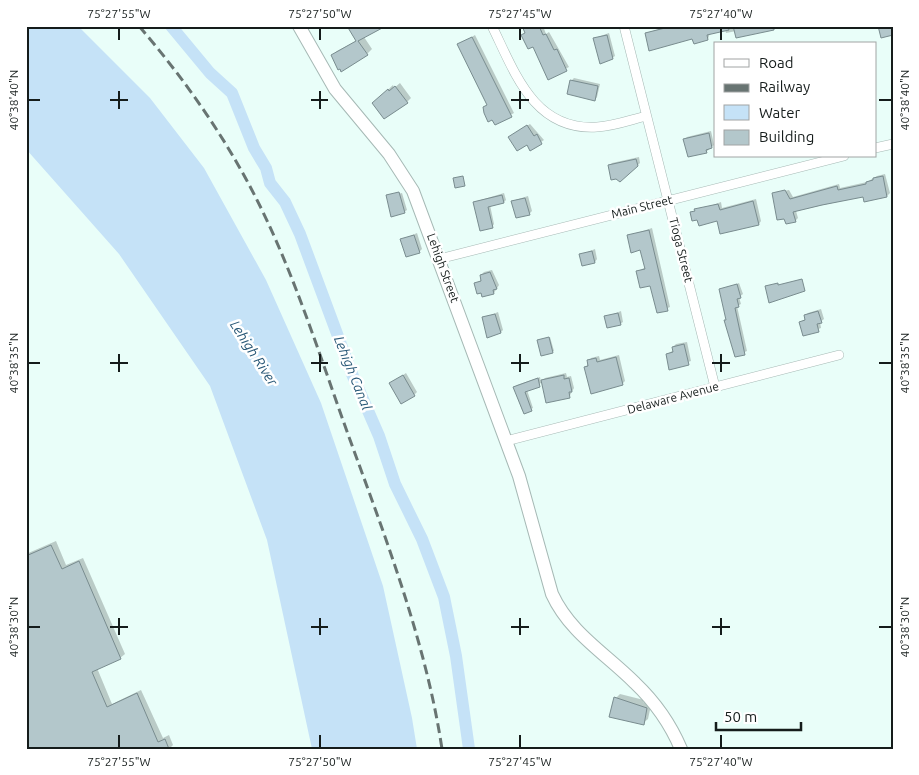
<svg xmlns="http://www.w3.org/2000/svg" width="919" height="775" viewBox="0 0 919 775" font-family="Ubuntu,sans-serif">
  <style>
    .water { fill: #c5e2f7 }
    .shadow { fill: #0003 }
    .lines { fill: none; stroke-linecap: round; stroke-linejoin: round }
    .canal { stroke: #c5e2f7; stroke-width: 12 }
    .building { fill: #b3c7cb; stroke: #798c8f }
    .street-casing { stroke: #a6b9b5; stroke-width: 10 }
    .secondary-casing { stroke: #a6b9b5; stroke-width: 14 }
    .street { stroke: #fff; stroke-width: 9 }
    .secondary { stroke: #fff; stroke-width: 12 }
    .rail { stroke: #687472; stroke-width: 3; stroke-dasharray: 10 5; stroke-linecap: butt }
    .ticks { fill: none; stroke: #151c1b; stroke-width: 2 }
    .labels { text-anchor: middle; stroke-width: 5; stroke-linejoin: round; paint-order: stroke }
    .street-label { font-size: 12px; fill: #151c1b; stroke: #fff }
    .water-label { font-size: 14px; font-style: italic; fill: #295877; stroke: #fff }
    .neatline { fill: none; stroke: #151c1b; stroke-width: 2 }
    .ticks-label { font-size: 12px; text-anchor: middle; fill: #151c1b }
  </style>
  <rect width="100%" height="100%" fill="#e9fef9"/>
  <path class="water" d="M26 26H78L150 98 204 168 266 280 321 403 383 586 412 718 417 749H312L267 540 210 386 119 254 26 149Z"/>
  <path class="shadow" d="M523 26H543L546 34 549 32 569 67 548 78 533 46 523 35 526 32Z
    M669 26H762L726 33 725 29 710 33 708 39 695 42 693 37 646 33Z
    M609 33 615 56 612 58 595 38Z
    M475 35 514 113 495 123 484 108 488 104 458 45Z
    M364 37 372 49 367 54 332 56 337 51Z
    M574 78 600 84 597 97 595 100 571 81Z
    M400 83 411 98 407 102 374 103 393 85 394 88Z
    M530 124 544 140 531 149 527 143 513 134Z
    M711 131 714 145 706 152 685 139 687 137Z
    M639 157 640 163 620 181 609 166 612 163Z
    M885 174 890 193 887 196 865 201 864 196 796 211 798 218 795 221 774 193 789 190 793 197 839 184 840 188 867 182 877 176Z
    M402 193 407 210 404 212 389 196Z
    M504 193 506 200 504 202 490 205 494 224 492 227 474 202Z
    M528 196 532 211 529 214 512 201Z
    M756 199 761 221 759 224 698 218 691 213 721 202 722 208Z
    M652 228 670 307 658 312 651 284 638 271 646 267 641 249 628 236Z
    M417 233 422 249 419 252 401 240Z
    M595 249 597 259 595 262 580 255Z
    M492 270 499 285 494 293 482 296 475 283 482 280 481 275 484 272Z
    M739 283 743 294 739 297 741 304 737 306 747 351 735 356 721 290Z
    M821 309 824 319 820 322 821 328 804 334 800 322 806 319 805 316 808 313Z
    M621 311 623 322 620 324 606 317Z
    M498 312 503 330 501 332 484 318Z
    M550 337 554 351 542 355 540 340Z
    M687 342 691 361 670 368 667 354 674 350 673 347 676 344Z
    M619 355 625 381 622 384 586 367 591 358 599 356 600 360Z
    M406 373 417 392 414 395 391 383Z
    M566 373 567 377 571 376 574 388 569 397 543 382 527 390 533 408 524 412 522 410 514 387 517 385 540 377 541 382 545 378Z
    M56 541 66 565 83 558 125 654 120 658 97 668 112 704 141 690 163 738 169 735 173 745 169 749H26V554Z
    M620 694 644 700 643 702 651 705 648 719 643 723 616 698Z"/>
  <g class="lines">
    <path class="canal" d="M171 26 210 73 232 93 254 148 266 168 270 183 285 202 300 234 352 374 379 436 395 484 422 539 444 597 456 656 469 749"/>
  </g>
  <path class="building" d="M347 26H386L358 41 368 55 341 72 340 69 338 70 331 55 356 41Z
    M522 26H539L543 35 546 34 554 50 557 49 567 71 548 80 533 47 528 49 521 35 525 33Z
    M673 26H728L729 30 707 35 708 40 694 44 692 39 649 51 645 33Z
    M733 26H774V30L736 38Z
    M878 26H892L893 35 881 38Z
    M607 35 613 59 600 64 593 38Z
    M472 37 512 117 495 125 492 120 488 122 484 113 483 107 487 105 457 44Z
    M570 80 598 86 595 101 567 94Z
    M395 86 408 103 384 119 372 103 388 89 389 91Z
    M527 125 534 136 537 134 542 144 530 151 527 145 517 151 508 137Z
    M709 133 712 148 706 150 707 153 688 157 683 139Z
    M636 159 638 166 620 182 616 179 611 180 608 165Z
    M463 176 465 186 455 188 453 178Z
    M883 176 887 197 864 202 863 197 822 205 793 212 796 222 786 224 784 219 777 220 772 193 785 190 790 199 837 186 838 190 866 184V182L873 180V178Z
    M399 192 405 213 391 217 386 195Z
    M502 195 504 203 488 207 493 228 480 231 473 202Z
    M525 198 530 215 516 218 511 201Z
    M753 201 759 225 720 234 717 221 699 226 697 220 692 221 690 212 695 211 694 209 718 204 720 210Z
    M649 230 668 311 657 313 650 286 640 288 636 271 645 269 640 250 631 253 627 235Z
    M414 235 420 253 406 257 400 239Z
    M592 251 595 263 582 266 579 254Z
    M490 272 497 289 493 290 494 294 482 297 481 293 477 294 474 283 481 281 480 275Z
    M802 279 805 291 769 303 765 286 778 283V285Z
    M737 284 741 298 737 299 739 307 735 308 745 355 735 357 724 320H726L719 289Z
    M818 311 822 323 817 324 819 332 803 336 799 322 805 320 804 315Z
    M618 313 621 325 607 328 604 316Z
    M495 314 501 333 487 338 482 317Z
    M549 337 553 353 541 356 537 340Z
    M684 344 689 365 669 370 666 354 673 352 672 347Z
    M616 357 623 385 591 394 584 367 588 366 587 360 596 358 597 362Z
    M403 375 415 396 401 404 389 383Z
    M564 375V379L569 378 572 392H569L570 398 546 403 541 380Z
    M538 378 540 387 525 392 532 411 524 414 513 387Z
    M51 545 62 569 79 561 121 659 92 672 107 707 137 693 158 742 165 739 169 749H26V556Z
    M614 697 647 708 644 725 609 717Z"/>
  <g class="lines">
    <defs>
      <path id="street" d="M492 26C515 73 534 131 597 127 614 126 630 120 646 116
        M624 26 715 387
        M875 148 893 144
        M439 259 844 156
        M506 441 839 355"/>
      <path id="secondary" d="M299 26 335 89 389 154 413 191 519 476 552 594C570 633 605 653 635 683 655 702 670 723 681 749"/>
    </defs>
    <use href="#street" class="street-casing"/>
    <use href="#secondary" class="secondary-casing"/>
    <use href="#street" class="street"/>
    <use href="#secondary" class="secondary"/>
    <path class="rail" d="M139 26C180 74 216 124 246 179 292 263 320 358 353 448 388 544 427 648 442 749"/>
  </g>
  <path class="ticks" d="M119 28V40M320 28V40M520 28V40M721 28V40M119 91V109M320 91V109M520 91V109M28 100H40M110 100H128M311 100H328M511 100H529M879 100H892M119 354V372M320 354V372M520 354V372M721 354V372M28 363H40M110 363H128M311 363H328M511 363H529M712 363H730M879 363H892M119 618V635M320 618V635M520 618V635M721 618V635M28 627H40M110 627H128M311 627H328M511 627H529M712 627H730M879 627H892M119 735V748M320 735V748M520 735V748M721 735V748"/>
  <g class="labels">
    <g class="street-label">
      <text transform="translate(642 207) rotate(-14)" y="4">Main Street</text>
      <text transform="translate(681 250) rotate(76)" y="4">Tioga Street</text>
      <text transform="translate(443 268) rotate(70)" y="4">Lehigh Street</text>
      <text transform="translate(673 398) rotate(-15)" y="4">Delaware Avenue</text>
    </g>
    <g class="water-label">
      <text transform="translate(254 353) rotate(57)" y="5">Lehigh River</text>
      <text transform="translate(353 373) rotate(68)" y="5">Lehigh Canal</text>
    </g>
  </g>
  <rect width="919" height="775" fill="none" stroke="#ffffff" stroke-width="55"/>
  <rect x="714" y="42" width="162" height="115" fill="#ffffff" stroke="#a1a4a4"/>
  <rect x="724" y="59" width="25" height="8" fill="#ffffff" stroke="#a1a4a4"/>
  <text x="759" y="68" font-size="15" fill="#151c1b">Road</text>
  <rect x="724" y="84" width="25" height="8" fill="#687472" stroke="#a1a4a4"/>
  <text x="759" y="92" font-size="15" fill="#151c1b">Railway</text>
  <rect x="724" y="105" width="25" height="15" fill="#c5e2f7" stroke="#a1a4a4"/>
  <text x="759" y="118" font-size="15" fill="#151c1b">Water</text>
  <rect x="724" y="130" width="25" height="15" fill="#b3c7cb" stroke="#a1a4a4"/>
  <text x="759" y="142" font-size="15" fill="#151c1b">Building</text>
  <path d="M716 722v8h85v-8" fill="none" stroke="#151c1b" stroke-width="2.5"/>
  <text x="724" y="722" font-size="15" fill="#151c1b" stroke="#ffffff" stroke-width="4" paint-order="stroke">50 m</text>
  <rect x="28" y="28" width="864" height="720" class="neatline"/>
  <g class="ticks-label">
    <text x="119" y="18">75°27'55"W</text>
    <text x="320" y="18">75°27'50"W</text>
    <text x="520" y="18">75°27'45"W</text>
    <text x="721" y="18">75°27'40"W</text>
    <text transform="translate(14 100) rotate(-90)" y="4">40°38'40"N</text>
    <text transform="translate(905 100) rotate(-90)" y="4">40°38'40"N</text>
    <text transform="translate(14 363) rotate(-90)" y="4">40°38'35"N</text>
    <text transform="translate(905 363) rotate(-90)" y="4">40°38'35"N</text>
    <text transform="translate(14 627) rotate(-90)" y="4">40°38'30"N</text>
    <text transform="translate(905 627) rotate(-90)" y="4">40°38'30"N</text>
    <text x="119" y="766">75°27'55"W</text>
    <text x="320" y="766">75°27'50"W</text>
    <text x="520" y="766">75°27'45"W</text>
    <text x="721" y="766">75°27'40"W</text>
  </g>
</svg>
